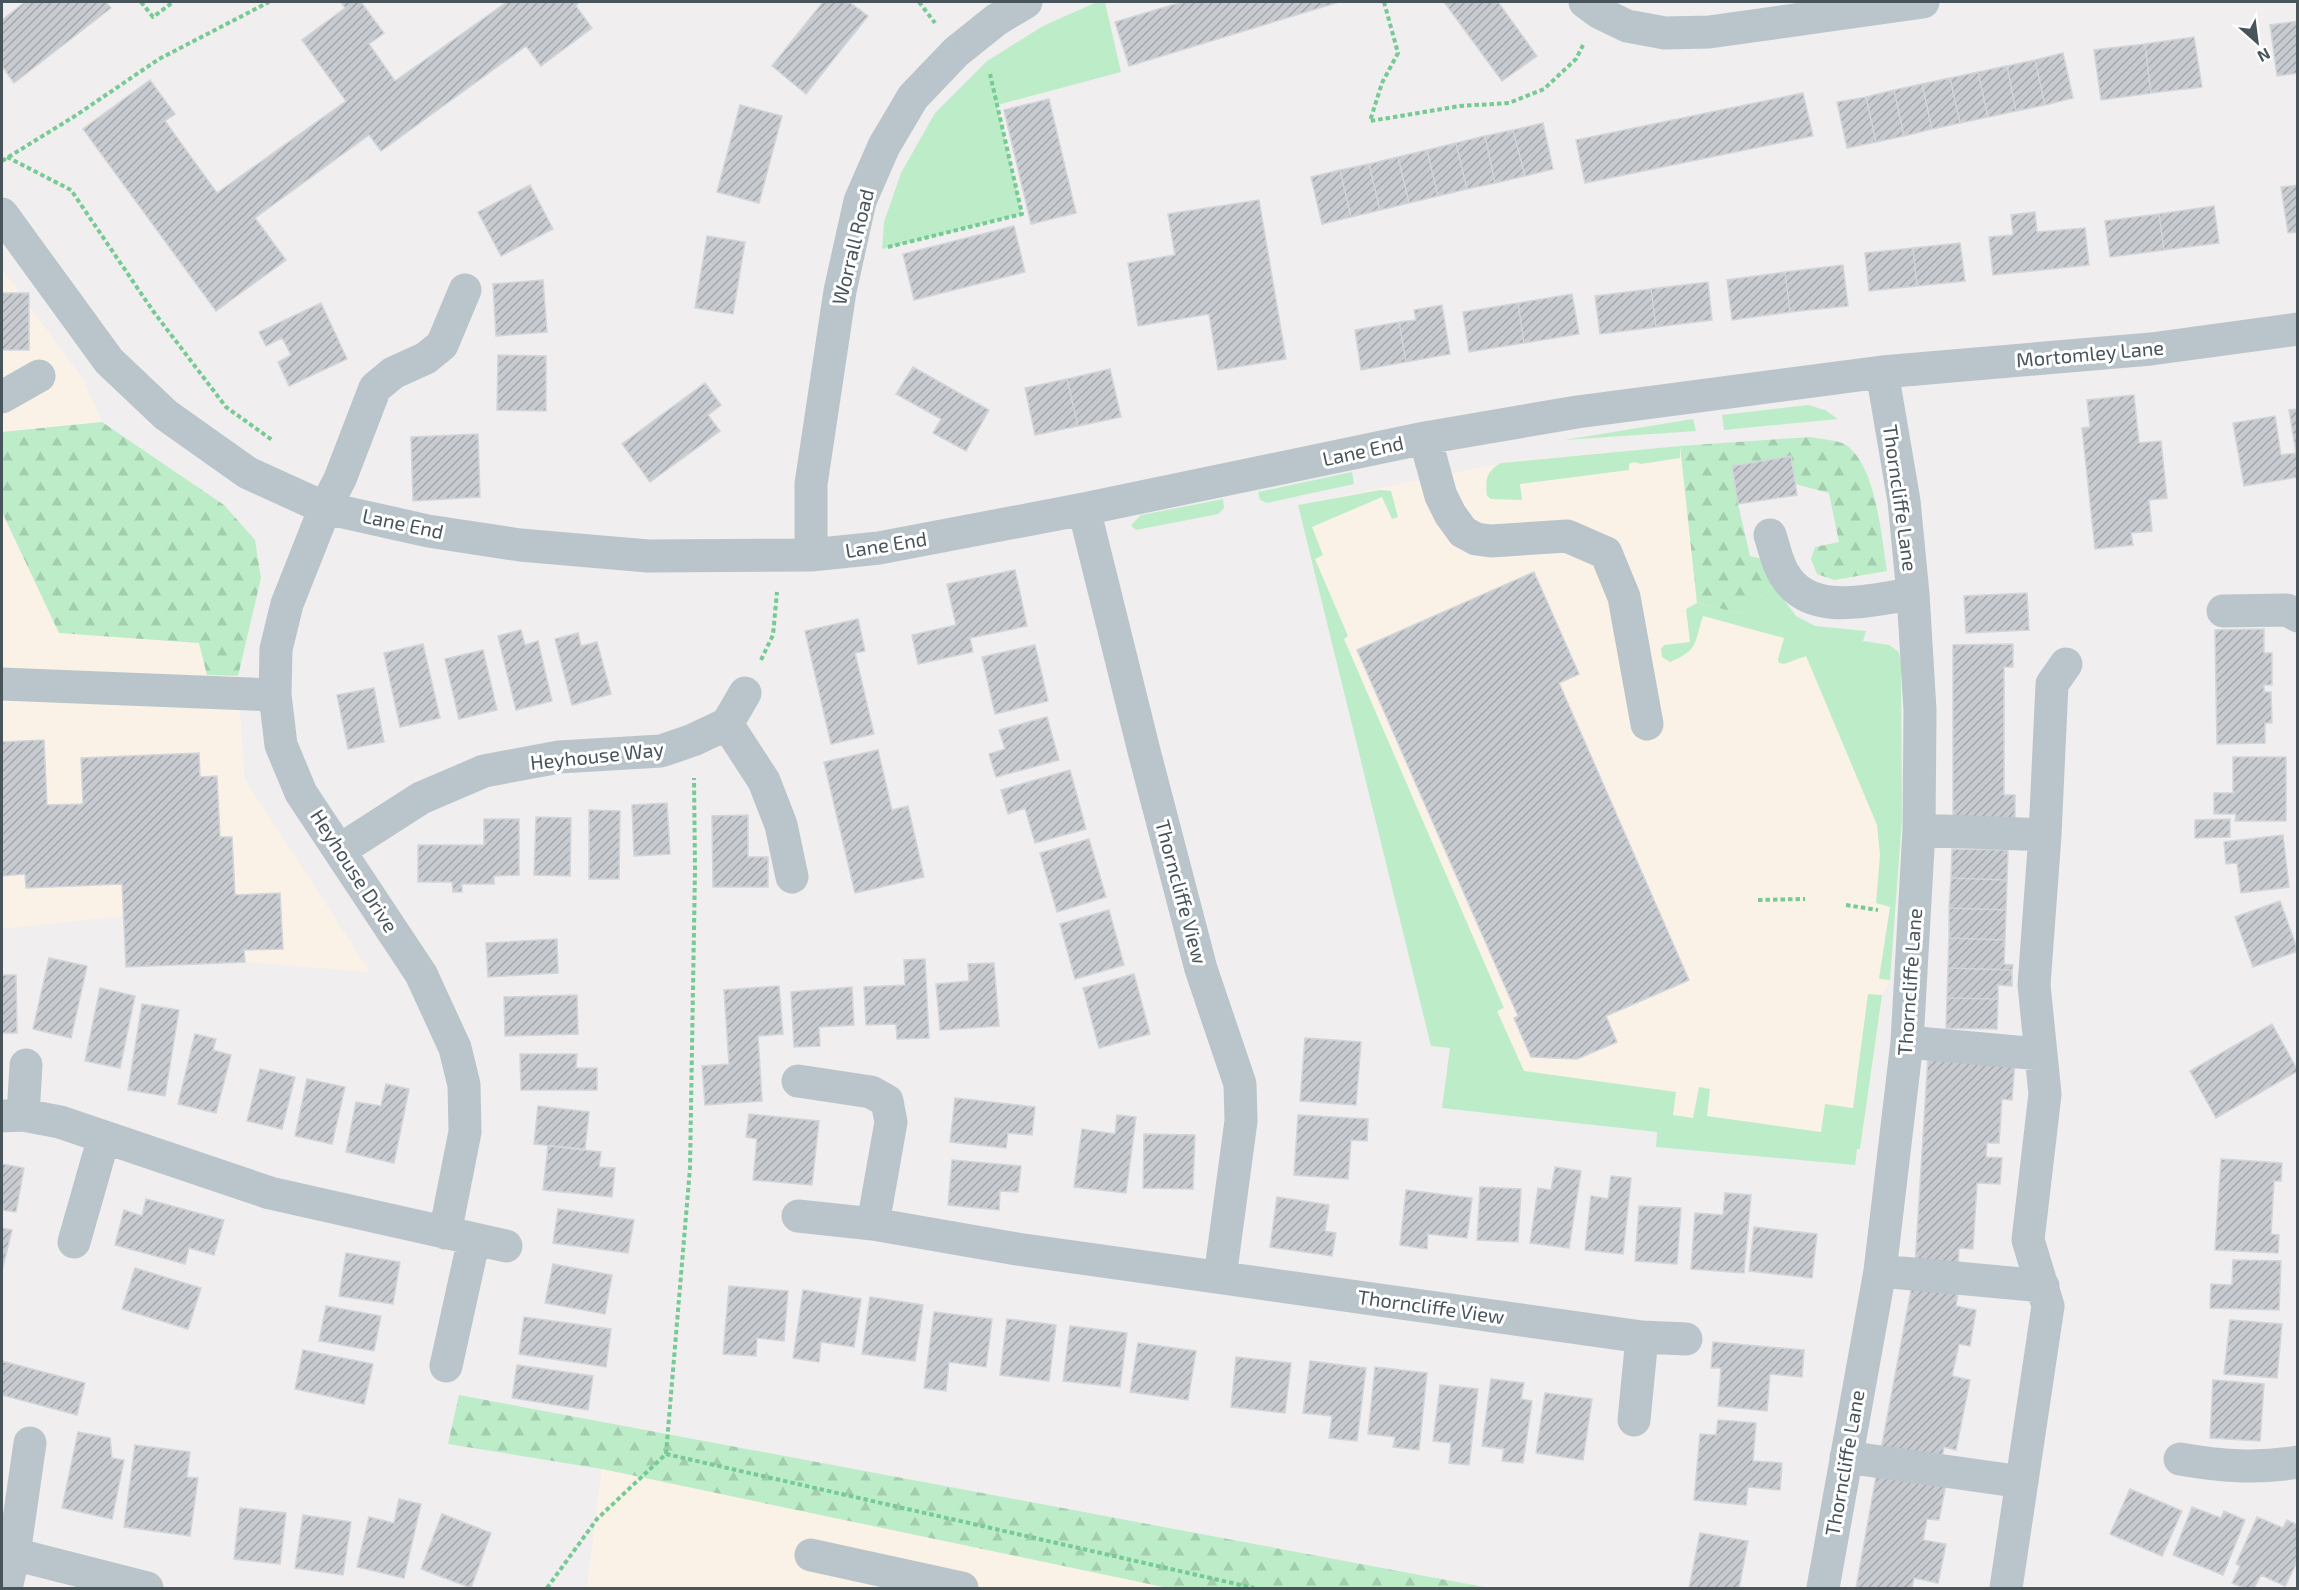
<svg xmlns="http://www.w3.org/2000/svg" width="2299" height="1590" viewBox="0 0 2299 1590" font-family="'Exo 2',sans-serif">
  <style>
    .commercial { fill: #fbf2e7 }
    .green { fill: #bdedc8 }
    .forest { fill: url(#forest-firs) }
    .building { fill: url(#building-hatch); stroke: #d2d5d9; stroke-width: 1.5 }
    .lines { fill: none; stroke-linecap: round; stroke-linejoin: round }
    .path { stroke: #76ca93; stroke-width: 4; stroke-dasharray: 4.5 3; stroke-linecap: butt }
    .minor { stroke: #b9c5ca; stroke-width: 33 }
    .labels { text-anchor: middle; stroke-width: 6; stroke-linejoin: round; paint-order: stroke }
    .street-label { font-size: 20px; fill: #47545a; stroke: #fff }
  </style>
  <defs>
    <pattern id="forest-firs" width="22" height="20" patternUnits="userSpaceOnUse" patternTransform="scale(1.5)"><rect width="22" height="20" fill="#bdedc8"/><path d="M5 1l3.5 6h-7zM16 11l3.5 6h-7z" fill="#a4cdae"/></pattern>
    <pattern id="building-hatch" width="6" height="6" patternUnits="userSpaceOnUse" patternTransform="scale(1.5)"><rect width="6" height="6" fill="#c8ccd0"/><path d="M-1 1l2-2M0 6l6-6M5 7l2-2" fill="none" stroke="#a4a8ac"/></pattern>
  </defs>
  <rect width="100%" height="100%" fill="#f0eeee"/>
  <path class="commercial" d="M2 269 83 379 102 422 2 432Z
    M1680 446 1697 603 1804 629 1886 818 1891 900 1879 978 1890 980 1882 995 1860 1149 1673 1115 1676 1092 1524 1071 1497 1011 1503 1008 1334 648 1298 505 1513 461Z
    M2 512 59 633 199 643 207 675 238 676 244 778 370 972 245 962 126 967 123 916 2 929Z
    M602 1469 1168 1588H587Z"/>
  <path class="green" d="M1097 2H1105L1121 72 997 105 1022 214 882 249 884 222 901 173 935 113 987 61 1043 26Z
    M1808 405 1825 410 1838 419 1724 430 1722 415Z
    M1693 419 1696 431 1564 440Z
    M1680 446V458L1641 464 1634 462 1629 464V470L1520 484 1522 500 1491 499 1487 496C1485 480 1486 471 1501 463Z
    M1352 472 1354 484 1267 503 1260 500 1258 492Z
    M1380 490 1391 491 1398 517 1392 519 1382 497 1312 527 1323 555 1315 559 1348 636 1344 639 1504 1008 1497 1011 1524 1071 1676 1092 1673 1115 1693 1118 1699 1087 1710 1089 1707 1116 1821 1132 1825 1104 1853 1108 1868 994 1882 995 1860 1149H1857L1855 1165 1656 1147 1657 1132 1442 1108 1450 1048 1431 1046 1298 505Z
    M1223 499 1224 508 1218 514 1136 530 1131 525 1141 515Z
    M1773 585 1796 616 1815 626 1866 631 1863 641 1889 645 1899 652 1901 662 1902 819 1890 980 1879 979 1890 907 1876 903 1880 855 1877 825 1806 656 1784 664 1779 663 1778 659 1784 638 1703 616C1694 643 1699 650 1670 662L1662 657 1661 649 1664 645 1690 642 1686 609 1697 603 1743 614Z"/>
  <path class="forest" d="M102 422 224 505 255 540 261 578 238 676 207 675 199 643 59 633 2 512V432Z
    M1810 437C1820 439 1838 440 1846 445 1877 467 1881 537 1887 571L1834 580 1817 574 1811 559 1815 547 1839 542 1829 493 1795 484 1791 456 1732 466 1738 504 1750 556 1766 560 1773 585 1743 614 1697 603 1680 446Z
    M459 1395 1489 1588H1168L602 1469 448 1444Z"/>
  <path class="building" d="M25 2H106L111 8 14 83 2 66V20Z
    M341 2H361L384 33 369 44 395 81 507 2H579L576 6 592 28 541 66 526 46 381 151 369 135 255 218 286 260 216 311 83 129 150 80 175 114 165 121 217 193 346 101 302 40 345 8Z
    M823 2H849L868 16 806 94 772 66Z
    M1182 2H1339L1129 66 1115 22Z
    M1444 2H1498L1537 56 1502 81Z
    M2298 21V73L2277 76 2270 25Z
    M2194 37 2202 87 2151 93 2145 44Z
    M2145 44 2151 93 2101 100 2094 50Z
    M2063 53 2073 98 2045 105 2035 60Z
    M2035 60 2045 105 2016 111 2007 66Z
    M2007 66 2016 111 1988 117 1978 72Z
    M1978 72 1988 117 1960 123 1950 78Z
    M1950 78 1960 123 1932 129 1922 84Z
    M1922 84 1932 129 1904 136 1894 90Z
    M1894 90 1904 136 1876 142 1866 97Z
    M1803 93 1813 136 1585 183 1576 140Z
    M1866 97 1876 142 1847 148 1837 102Z
    M1049 99 1076 213 1031 224 1004 110Z
    M740 105 782 116 759 203 717 192Z
    M1543 123 1553 169 1525 176 1513 130Z
    M1513 130 1525 176 1495 183 1485 136Z
    M1485 136 1495 183 1467 189 1456 143Z
    M1456 143 1467 189 1438 196 1427 150Z
    M1427 150 1438 196 1409 203 1398 157Z
    M1398 157 1409 203 1380 210 1369 164Z
    M1369 164 1380 210 1351 217 1340 170Z
    M1340 170 1351 217 1322 224 1311 177Z
    M530 185 553 229 501 256 478 212Z
    M2298 185V232L2288 233 2281 187Z
    M1259 200 1286 359 1218 370 1209 314 1138 326 1128 263 1175 255 1168 214Z
    M2214 206 2219 243 2164 250 2159 214Z
    M2035 212 2037 232 2085 228 2089 265 1993 275 1989 237 2013 235 2011 215Z
    M2159 214 2164 250 2110 257 2105 221Z
    M1014 226 1025 272 914 300 903 254Z
    M707 236 745 242 733 314 695 308Z
    M1960 243 1965 281 1917 286 1913 248Z
    M1913 248 1917 286 1869 291 1865 253Z
    M1843 265 1848 306 1790 312 1785 272Z
    M1785 272 1790 312 1732 320 1727 280Z
    M543 280 547 332 496 336 493 284Z
    M1708 282 1712 320 1656 327 1651 289Z
    M1651 289 1656 327 1600 334 1595 296Z
    M2 293H29V350H2Z
    M1572 294 1579 334 1524 343 1518 303Z
    M321 303 347 359 289 386 278 362 291 355 282 338 266 346 259 332Z
    M1518 303 1524 343 1469 352 1463 312Z
    M1442 305 1450 354 1406 362 1399 322 1416 320 1414 310Z
    M1399 322 1406 362 1361 370 1355 330Z
    M498 355 546 356V411L497 410Z
    M913 367 989 410 966 451 933 433 941 419 896 394Z
    M1110 369 1121 417 1078 426 1067 379Z
    M1067 379 1078 426 1035 435 1025 388Z
    M705 383 721 405 708 415 720 431 650 482 622 444Z
    M2134 395 2139 443 2161 441 2167 498 2149 500 2152 531 2131 533 2133 545 2095 549 2082 428 2090 427 2087 400Z
    M2298 409V477L2244 486 2233 423 2275 416 2281 455 2296 453 2289 410Z
    M478 434 480 497 413 501 411 437Z
    M1791 456 1797 495 1738 504 1732 466Z
    M1015 570 1027 626 970 638 973 652 918 664 912 635 956 625 947 584Z
    M1534 572 1579 674 1559 683 1689 980 1606 1016 1617 1042 1577 1059 1531 1057 1514 1018 1518 1016 1357 650Z
    M2027 593 2029 630 1966 633 1964 596Z
    M858 619 865 651 855 653 874 734 831 744 805 631Z
    M2264 629V653H2272V685H2264V692H2271L2272 723H2265V743L2217 744 2215 630Z
    M521 630 525 645 538 641 552 701 516 710 498 636Z
    M578 633 581 646 597 642 611 694 572 705 555 639Z
    M423 644 440 718 400 727 384 653Z
    M2013 644V667H2004V795H2015V824H1953V645Z
    M1035 645 1048 701 995 714 982 657Z
    M483 650 497 710 459 719 445 659Z
    M374 688 384 742 348 749 337 695Z
    M1047 717 1059 760 996 777 989 754 1005 749 999 730Z
    M44 740 47 805 83 804 81 758 199 753 200 777 217 776 220 837H232L235 895 280 893 283 949 244 950 245 962 126 967 122 884 26 888 25 874 2 876V742Z
    M878 750 892 810 908 806 924 877 855 893 824 762Z
    M2233 757H2286V821H2235L2236 814H2214V793H2233Z
    M1070 770 1086 829 1035 843 1025 808 1008 814 1001 790Z
    M667 803 670 854 634 856 632 805Z
    M589 810 620 811 619 879H589Z
    M748 815V857H768V887H713L712 816Z
    M536 817 571 818 570 876 534 875Z
    M484 819H519V875L494 876V884H462V892H453L452 882H418V845H484Z
    M2230 819V837L2195 838V820Z
    M2283 835 2289 887 2241 893 2237 863 2226 864 2224 842Z
    M1089 839 1106 897 1057 912 1040 853Z
    M1952 849 2008 850 2007 880 1951 878Z
    M1951 878 2007 880 2006 910 1949 908Z
    M2280 901 2298 951 2253 967 2235 917Z
    M1949 908 2006 910 2005 940 1949 938Z
    M1109 910 1124 965 1075 979 1060 924Z
    M1949 938 2005 940 2004 964 2013 965 2012 970 1948 968Z
    M557 939 558 973 488 977 486 943Z
    M49 958 87 966 71 1038 33 1029Z
    M925 959 929 1038 897 1039 896 1024 866 1025 864 987 905 985 904 960Z
    M994 963 999 1026 940 1030 936 984 969 981 968 964Z
    M1948 968 2012 970V986L1998 985V999L1947 998Z
    M1134 974 1150 1034 1099 1048 1083 988Z
    M2 975H16L17 1033H2Z
    M779 986 783 1034 758 1036 762 1101 705 1105 702 1066 729 1064 724 990Z
    M852 987 854 1025 819 1027 820 1046 794 1047 791 992Z
    M100 988 135 996 120 1068 85 1061Z
    M577 995 578 1034 505 1036 504 997Z
    M1947 998 1998 999 1997 1029 1946 1028Z
    M142 1004 179 1010 165 1096 128 1090Z
    M2272 1024 2298 1071 2216 1118 2190 1071Z
    M195 1034 216 1039 213 1050 231 1055 216 1113 178 1104Z
    M1305 1038 1361 1042 1356 1105 1300 1101Z
    M520 1054H577L576 1068H597V1090H521Z
    M1928 1056 2015 1061 2012 1100 2002 1099 1999 1143H1987L1986 1157 2002 1158 2000 1184 1977 1183 1973 1249 1959 1248 1958 1267 1915 1265Z
    M260 1069 295 1077 282 1129 247 1121Z
    M307 1079 345 1087 332 1144 295 1136Z
    M386 1084 409 1089 394 1163 346 1152 356 1102 381 1106Z
    M955 1098 1035 1107 1032 1135 1008 1133 1006 1148 950 1142Z
    M538 1106 589 1112 585 1149 534 1144Z
    M749 1114 819 1121 812 1185 753 1180 757 1139 746 1137Z
    M1117 1115 1136 1117 1126 1193 1074 1187 1082 1129 1115 1134Z
    M1298 1115 1368 1119 1367 1141 1351 1140 1348 1179 1294 1175Z
    M1144 1134 1195 1135 1193 1189 1143 1188Z
    M548 1146 601 1152 599 1167 615 1168 612 1197 543 1190Z
    M2221 1159 2282 1163 2281 1181H2274L2271 1234 2279 1235 2278 1253 2215 1250Z
    M952 1160 1021 1166 1018 1192 1000 1191 999 1210 948 1205Z
    M2 1164 24 1168 16 1212 2 1210Z
    M1555 1167 1581 1171 1569 1248 1530 1243 1538 1188 1551 1190Z
    M1611 1176 1631 1178 1623 1254 1585 1250 1591 1196 1608 1199Z
    M1480 1187 1521 1189 1518 1242 1477 1240Z
    M1406 1190 1472 1198 1467 1238 1428 1234 1427 1249 1400 1245Z
    M1725 1193 1751 1195 1744 1273 1691 1269 1695 1213 1723 1215Z
    M1277 1197 1329 1205 1325 1231 1336 1233 1332 1256 1270 1247Z
    M146 1199 224 1220 214 1255 189 1248 185 1264 115 1245 124 1210 142 1216Z
    M1639 1206 1681 1208 1677 1264 1635 1261Z
    M558 1209 634 1220 628 1253 553 1243Z
    M1754 1227 1817 1234 1812 1278 1749 1271Z
    M2 1228 12 1230 2 1271Z
    M346 1253 400 1262 393 1304 339 1296Z
    M2233 1260 2281 1261 2279 1310 2210 1308 2211 1284 2232 1285Z
    M553 1264 612 1275 605 1314 545 1303Z
    M135 1268 201 1288 188 1329 122 1309Z
    M1912 1285 1958 1293 1956 1306 1976 1310 1970 1346 1959 1344 1952 1376 1970 1380 1956 1450 1944 1447 1941 1466 1880 1455Z
    M729 1286 788 1291 784 1341 757 1338 756 1356 723 1354Z
    M803 1290 861 1299 854 1347 821 1342 819 1362 793 1358Z
    M870 1297 923 1305 915 1361 862 1354Z
    M326 1306 381 1316 374 1351 319 1341Z
    M934 1312 992 1319 986 1367 949 1362 946 1391 924 1388Z
    M524 1317 611 1329 606 1367 519 1354Z
    M1007 1319 1056 1325 1049 1381 1000 1375Z
    M2230 1320 2282 1324 2277 1378 2224 1374Z
    M1070 1326 1127 1333 1120 1387 1063 1381Z
    M1713 1342 1804 1350 1802 1377 1770 1374 1767 1411 1718 1406 1721 1368H1711Z
    M1138 1343 1196 1351 1188 1400 1130 1392Z
    M303 1350 373 1364 364 1404 295 1389Z
    M1236 1357 1291 1363 1285 1413 1231 1407Z
    M2 1361 85 1383 77 1415 2 1395Z
    M1310 1361 1366 1368 1357 1441 1329 1438 1332 1416 1303 1413Z
    M517 1365 593 1376 588 1410 512 1398Z
    M1375 1367 1427 1373 1419 1450 1393 1447 1395 1437 1368 1434Z
    M1491 1379 1524 1383 1521 1399 1532 1401 1523 1463 1502 1461 1504 1449 1482 1446Z
    M2213 1380 2264 1384 2260 1441 2210 1438Z
    M1440 1385 1478 1389 1469 1465 1449 1463 1451 1443 1433 1441Z
    M1545 1393 1592 1399 1583 1460 1536 1453Z
    M1718 1420 1756 1423 1753 1461 1782 1463 1780 1490 1748 1487 1746 1505 1694 1500 1700 1434 1716 1435Z
    M78 1432 110 1438 112 1458 124 1460 112 1519 62 1508Z
    M135 1445 190 1452 187 1477 198 1478 190 1536 124 1527Z
    M1877 1471 1946 1484 1939 1520 1927 1519 1923 1540 1946 1544 1938 1583 1914 1578 1912 1588H1856Z
    M2130 1489 2182 1511 2162 1556 2110 1534Z
    M399 1499 421 1504 404 1578 357 1567 369 1517 394 1523Z
    M2192 1507 2221 1518 2224 1511 2245 1520 2223 1575 2173 1555Z
    M240 1508 286 1513 280 1564 234 1559Z
    M442 1514 491 1533 471 1588 421 1569Z
    M303 1515 351 1522 343 1575 295 1568Z
    M2257 1517 2283 1528 2287 1520 2298 1525V1560L2285 1586 2261 1575 2254 1588H2244L2232 1583 2240 1566 2236 1564Z
    M1700 1533 1748 1541 1739 1588H1689Z"/>
  <g class="lines">
    <path class="path" d="M141 2 153 17 173 2
      M919 2 935 23
      M1384 2 1398 53 1382 83 1370 121 1460 106 1509 103 1544 89 1576 59 1583 45
      M7 157 71 190 153 311 226 407 272 440
      M2 161 75 116 159 59 269 2
      M888 247 1022 214 990 74
      M761 660 773 635 777 592
      M1758 900 1805 899
      M1846 905 1878 910
      M666 1454 1254 1588
      M547 1588 597 1519 666 1454 690 1168 695 869 694 778"/>
    <path class="minor" d="M1585 2 1600 13 1627 26 1665 33 1709 32 1923 2
      M2 214 109 361 166 415 248 473 325 508 428 531 520 545 648 556 811 555 879 548 1084 509 1425 438 1577 412 1882 372 2151 349 2298 329
      M2 397 39 376
      M1425 438 1441 496 1450 514 1463 532 1476 539 1491 541 1567 536 1606 553 1624 597 1647 724
      M1084 509 1144 751 1201 969 1240 1084 1241 1121 1220 1277
      M1770 535C1774 547 1777 563 1784 574 1810 619 1872 599 1913 594
      M811 555V484L840 291 860 201 884 146 913 97 956 52 996 20 1026 2
      M2223 611 2287 610 2298 616
      M2 684 275 695
      M745 693 727 724 764 781 781 825 792 877
      M1919 830 2045 835
      M340 850 421 798 484 771 559 757 661 751 693 740 727 724
      M1907 1042 2040 1054
      M798 1081 871 1092 887 1101 891 1122 873 1224
      M23 1115 26 1065
      M2 1116 23 1115 60 1122 270 1193 506 1246
      M798 1216 873 1224 1017 1249 1642 1337 1686 1339
      M445 1233 465 1132 464 1085 455 1048 421 974 301 793 281 745 275 695 276 649 287 604 325 508 340 479 375 388 393 373 426 358 442 345 465 290
      M74 1242 104 1137
      M1880 1271 2043 1286
      M446 1366 474 1239
      M1634 1420 1642 1337
      M1846 1457 2022 1482
      M2180 1459C2220 1466 2257 1469 2298 1462
      M14 1554 147 1588
      M811 1555 962 1588
      M6 1588 14 1554 30 1443
      M1823 1588 1880 1271 1907 1042 1919 830 1920 710 1913 594 1904 501 1882 372
      M2006 1588 2048 1306 2028 1240 2045 1094 2034 985 2045 835 2052 684 2066 664"/>
  </g>
  <g class="labels">
    <g class="street-label">
      <text transform="translate(853 247) rotate(-76)" y="7">Worrall Road</text>
      <text transform="translate(2090 354) rotate(-5)" y="7">Mortomley Lane</text>
      <text transform="translate(1363 451) rotate(-12)" y="7">Lane End</text>
      <text transform="translate(1900 498) rotate(82)" y="7">Thorncliffe Lane</text>
      <text transform="translate(403 524) rotate(12)" y="7">Lane End</text>
      <text transform="translate(886 545) rotate(-9)" y="7">Lane End</text>
      <text transform="translate(597 756) rotate(-6)" y="7">Heyhouse Way</text>
      <text transform="translate(354 871) rotate(57)" y="7">Heyhouse Drive</text>
      <text transform="translate(1181 892) rotate(75)" y="7">Thorncliffe View</text>
      <text transform="translate(1910 982) rotate(-86)" y="7">Thorncliffe Lane</text>
      <text transform="translate(1431 1307) rotate(8)" y="7">Thorncliffe View</text>
      <text transform="translate(1845 1463) rotate(-80)" y="7">Thorncliffe Lane</text>
    </g>
  </g>
  <rect width="2299" height="1590" fill="none" stroke="#47545a" stroke-width="6"/>
  <g transform="translate(2257 42) rotate(152)" stroke="#ffffff" stroke-width="4.5" paint-order="stroke">
  <path d="M0-4.5L10 22L0 15L-10 22Z" fill="#47545a"/>
  <text y="-9" font-size="16" font-weight="bold" text-anchor="middle" fill="#47545a">N</text>
  </g>
</svg>
